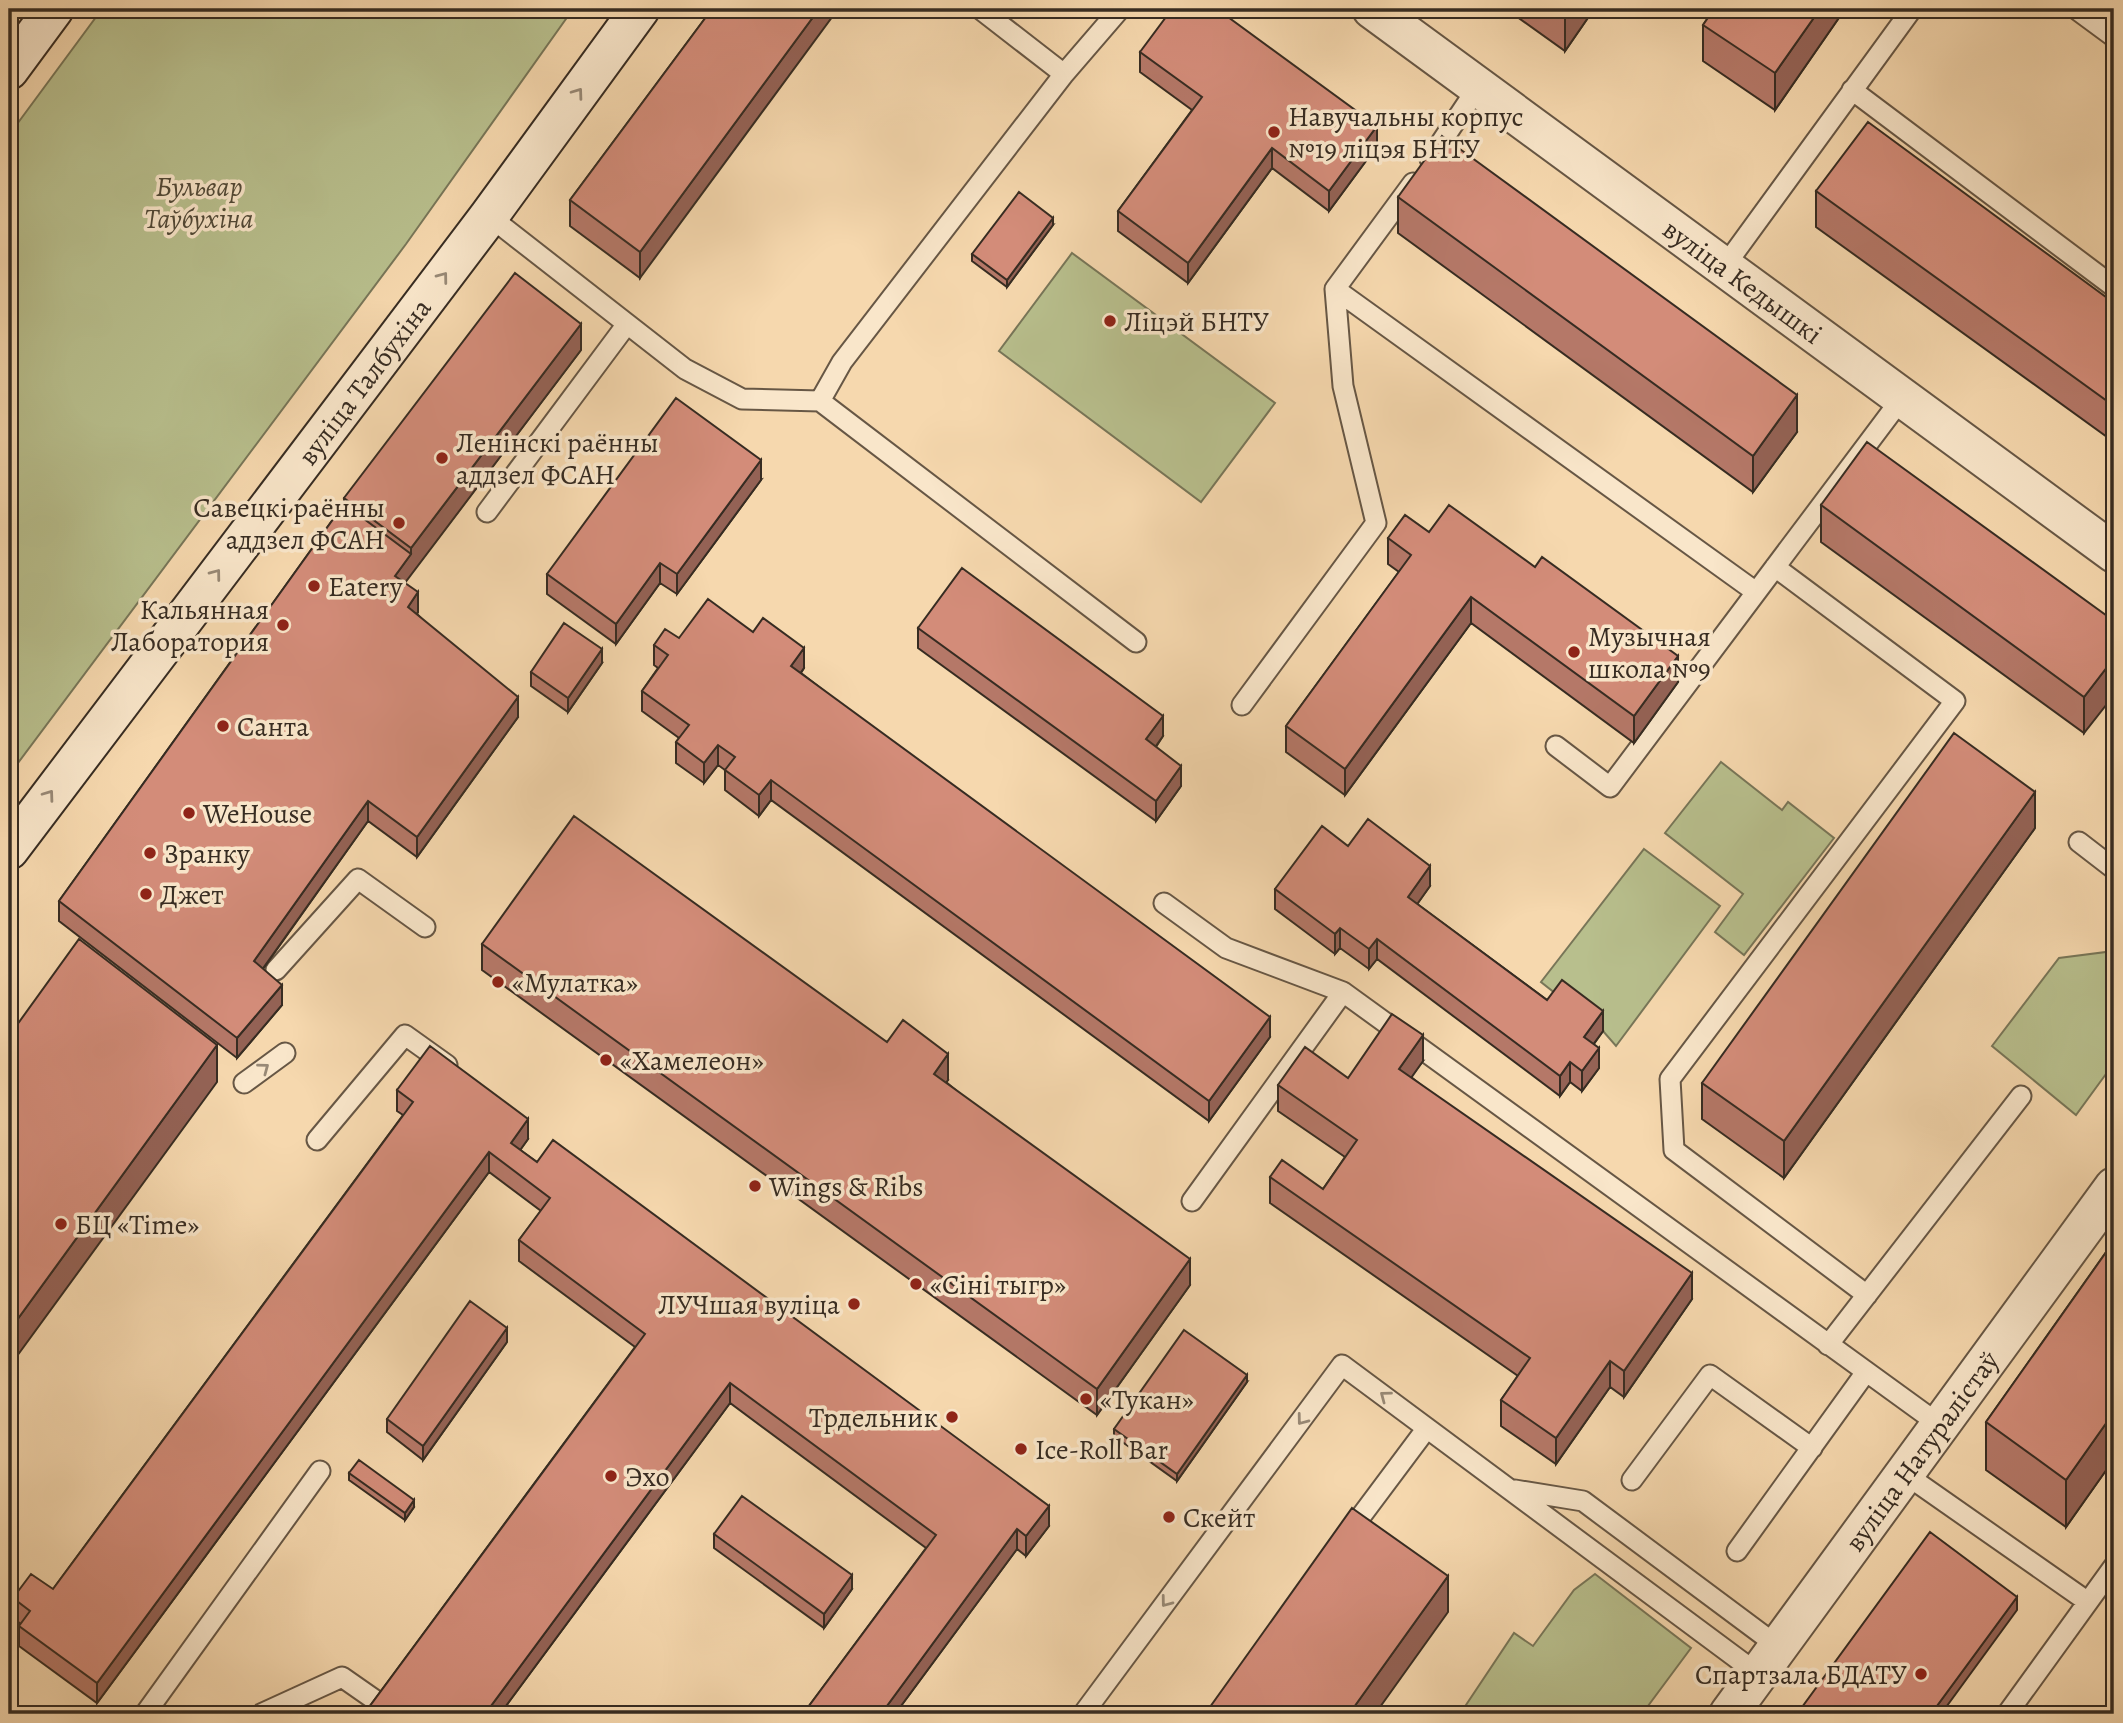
<svg xmlns="http://www.w3.org/2000/svg" width="2123" height="1723" viewBox="0 0 2123 1723" font-family="Alegreya,serif">
  <style>
    .green { fill: #b8bf8d; stroke: #787658; stroke-width: 2 }
    .lines { fill: none; stroke-linecap: round; stroke-linejoin: round }
    .service-casing { stroke: #675745; stroke-width: 23 }
    .tertiary-casing { stroke: #675745; stroke-width: 42 }
    .secondary-casing { stroke: #372c22; stroke-width: 42 }
    .service { stroke: #f9e6ca; stroke-width: 19 }
    .tertiary { stroke: #f9e6ca; stroke-width: 38 }
    .secondary { stroke: #f9e6ca; stroke-width: 38 }
    .wall { fill: #b57868; stroke: #372c22; stroke-width: 2 }
    .shaded-wall { fill: #946255; stroke: #372c22; stroke-width: 2 }
    .building { fill: #d38c79; stroke: #372c22; stroke-width: 2 }
    .oneway { stroke: #988976 }
    .poi-dot { fill: #8f2418; stroke: #f9e6ca; stroke-width: 2.5 }
    .labels { text-anchor: middle; stroke-width: 7; stroke-linejoin: round; paint-order: stroke }
    .poi-label { font-size: 28px; fill: #372c22; stroke: #f9e6ca; text-anchor: start }
    .park-label { font-size: 28px; font-style: italic; fill: #514937; stroke: #f9e6ca }
    .street-label { font-size: 28px; fill: #372c22; stroke: #f9e6ca }
  </style>
  <rect width="100%" height="100%" fill="#f6d8ae"/>
  <filter id="stains"><feTurbulence type="fractalNoise" baseFrequency=".00286" numOctaves="4"/><feColorMatrix values="0 0 0 0 .2 0 0 0 0 .09 0 0 0 0 .02 0 0 0 .5 -.17"/></filter>
  <radialGradient id="worn" r=".72"><stop offset=".6" stop-color="#630" stop-opacity="0"/><stop offset="1" stop-color="#630" stop-opacity=".3"/></radialGradient>
  <path class="green" d="M102 9H573L406 244 9 775V135Z
    M1072 253 1275 403 1201 502 999 351Z
    M1721 762 1782 810 1788 802 1834 838 1744 955 1715 932 1743 894 1665 833Z
    M1644 849 1720 906 1616 1046 1603 1031 1541 982Z
    M2114 951V1063L2076 1115 1992 1046 2059 958Z
    M1595 1574 1691 1648 1642 1714H1460L1514 1633 1533 1646 1574 1590Z"/>
  <g class="lines">
    <defs>
      <path id="service" d="M980 9 1064 74
        M2076 9 2114 37
        M1852 90 2114 287
        M1430 159 1478 87
        M1413 183 1335 289 1756 592
        M489 216 685 369 742 399 820 401 842 362 1064 74 1120 9
        M1724 267 1912 9
        M820 401 1136 642
        M487 512 627 324
        M1775 567 1955 701 1670 1079 1674 1150 1867 1295
        M1242 705 1376 523 1343 386 1335 289
        M1556 746 1610 787 1902 398
        M2079 842 2114 869
        M1164 903 1226 948 1343 992
        M276 970 358 879 425 927
        M244 1083 285 1053
        M317 1140 405 1035 447 1065
        M1192 1201 1343 992 1940 1425
        M1828 1345 2021 1096
        M1905 1474 2088 1602
        M1632 1480 1710 1375 1812 1448
        M1515 1490 1583 1501 1779 1647
        M1347 1535 1427 1428
        M1737 1551 1866 1372
        M145 1714 320 1471
        M261 1714 342 1677 385 1707
        M1083 1714 1342 1365 1758 1674
        M2007 1714 2114 1566"/>
      <g id="tertiary">
        <path id="s1" d="M1372 9 2114 553"/>
        <path id="s2" d="M1729 1714 2114 1187"/>
      </g>
      <g id="secondary">
        <path d="M9 70 54 9"/>
        <path id="s3" d="M9 850 489 216 640 9"/>
      </g>
    </defs>
    <use href="#service" class="service-casing"/>
    <use href="#tertiary" class="tertiary-casing"/>
    <use href="#secondary" class="secondary-casing"/>
    <use href="#service" class="service"/>
    <use href="#tertiary" class="tertiary"/>
    <use href="#secondary" class="secondary"/>
  </g>
  <path class="wall" d="M712 9 640 278 570 226V200Z
    M1506 9H1594L1565 51Z
    M1714 9H1845L1775 110 1703 61V25Z
    M1140 52 1377 146 1329 211 1272 168 1188 283 1118 231V211L1192 110 1140 72Z
    M1816 191 2114 303V442L1816 227Z
    M1398 197 1797 432 1753 492 1398 233Z
    M1053 225 1007 287 972 261V254Z
    M581 350 404 583 418 612 417 614 518 717 417 857 368 821 263 969 282 1005 237 1058 59 921V901L344 504V498Z
    M761 480 677 594 660 583 616 644 547 594V574Z
    M1821 505 2114 621 2084 733 1821 542Z
    M1429 532 1678 682 1634 743 1471 623 1345 795 1286 752V726L1399 572 1388 564V538Z
    M918 628 1163 736 1156 747 1181 786 1156 821 918 648Z
    M753 632 804 668 801 673 1270 1037 1209 1121 771 800 759 816 725 790V770L718 765 704 783 676 763V742L679 738 642 711V691L658 668 654 665V645L679 638Z
    M602 663 568 712 531 686V672Z
    M2114 815V827L2112 825V818Z
    M2035 828 1784 1178 1702 1119V1083Z
    M1348 846 1430 886 1417 904 1547 1000 1603 1031 1594 1044 1599 1068 1582 1091 1570 1082 1560 1096 1377 959 1369 969 1340 948 1335 954 1275 909V889Z
    M482 944 887 1042 948 1080 946 1082 1190 1285 1097 1415 482 970Z
    M1423 1061 1411 1077 1692 1299 1624 1397 1610 1387 1556 1464 1501 1426V1400L1518 1376 1270 1203V1177L1323 1189 1345 1157 1278 1111V1085L1348 1078Z
    M397 1090 528 1139 520 1150 1049 1526 1026 1556 1017 1549 895 1714H803L926 1548 730 1403 500 1714H364L635 1347 519 1261V1240L541 1211 489 1172 97 1703 19 1646V1626L21 1624 13 1618V1598L53 1589 403 1115 397 1111Z
    M2114 1241V1459L2066 1527 1986 1470V1422Z
    M507 1342 423 1460 387 1432V1419Z
    M1247 1382 1177 1481 1114 1436V1429Z
    M349 1473 414 1507 405 1520 349 1480Z
    M714 1534 852 1589 824 1628 714 1548Z"/>
  <path class="shaded-wall" d="M819 9H838L640 278V252Z
    M1569 9H1594L1565 51V15Z
    M1820 9H1845L1775 110V73Z
    M1377 126V146L1329 211V191Z
    M1272 148V168L1188 283V263Z
    M1053 218V225L1007 287V280Z
    M581 324V350L395 596V576L411 554V548Z
    M1797 395V432L1753 492V456Z
    M761 460V480L677 594V574Z
    M660 563V583L616 644V624Z
    M418 592V612L408 627V607Z
    M1471 597V623L1345 795V769Z
    M804 648V668L791 686V666Z
    M602 649V663L568 712V698Z
    M1678 656V682L1634 743V716Z
    M2114 658V695L2084 733V697Z
    M518 697V717L417 857V837Z
    M1163 716V736L1146 760V739Z
    M718 745V765L704 783V763Z
    M1181 766V786L1156 821V801Z
    M771 780V800L759 816V795Z
    M2035 792V828L1784 1178V1141Z
    M368 801V821L254 981V961Z
    M1430 866V886L1408 917V897Z
    M1340 928V948L1335 954V934Z
    M1377 939V959L1369 969V949Z
    M282 985V1005L237 1058V1038Z
    M1603 1011V1031L1584 1057V1037Z
    M1270 1017V1037L1209 1121V1101Z
    M1423 1035V1061L1399 1095V1069Z
    M217 1045V1082L9 1367V1331Z
    M1599 1048V1068L1582 1091V1071Z
    M948 1054V1080L934 1100V1074Z
    M1570 1062V1082L1560 1096V1076Z
    M528 1119V1139L511 1163V1143Z
    M489 1152V1172L97 1703V1683Z
    M1190 1259V1285L1097 1415V1389Z
    M1692 1273V1299L1624 1397V1371Z
    M507 1328V1342L423 1460V1446Z
    M1610 1361V1387L1556 1464V1438Z
    M1247 1375V1382L1177 1481V1474Z
    M730 1383V1403L500 1714H485Z
    M2114 1412V1459L2066 1527V1480Z
    M414 1500V1507L405 1520V1513Z
    M1049 1506V1526L1026 1556V1536Z
    M1017 1529V1549L895 1714H881Z
    M852 1575V1589L824 1628V1614Z
    M1448 1576V1612L1375 1714H1349Z
    M2017 1597V1610L1941 1714H1931Z"/>
  <path class="building" d="M712 9H819L640 252 570 200Z
    M1172 9H1217L1377 126 1329 191 1272 148 1188 263 1118 211 1202 97 1140 52Z
    M1556 9H1569L1565 15Z
    M1714 9H1820L1775 73 1703 25Z
    M1868 122 2114 303V406L1816 191Z
    M1442 136 1797 395 1753 456 1398 197Z
    M1019 192 1053 218 1007 280 972 254Z
    M515 273 581 324 411 548 344 498Z
    M676 398 761 460 677 574 660 563 616 624 547 574Z
    M1867 442 2114 621V658L2084 697 1821 505Z
    M344 504 411 554 395 576 418 592 408 607 518 697 417 837 368 801 254 961 282 985 237 1038 59 901Z
    M1449 505 1535 567 1542 557 1678 656 1634 716 1471 597 1345 769 1286 726 1411 555 1388 538 1405 515 1429 532Z
    M962 568 1163 716 1146 739 1181 766 1156 801 918 628Z
    M708 599 753 632 763 618 804 648 791 666 1270 1017 1209 1101 771 780 759 795 725 770 735 757 718 745 704 763 676 742 689 725 642 691 668 655 654 645 665 629 679 638Z
    M564 623 602 649 568 698 531 672Z
    M1954 733 2035 792 1784 1141 1702 1083Z
    M574 816 887 1042 903 1020 948 1054 934 1074 1190 1259 1097 1389 482 944Z
    M1368 819 1430 866 1408 897 1547 1000 1562 980 1603 1011 1584 1037 1599 1048 1582 1071 1570 1062 1560 1076 1377 939 1369 949 1340 928 1335 934 1275 889 1322 826 1348 846Z
    M79 939 217 1045 9 1331V1036Z
    M1392 1014 1423 1035 1399 1069 1692 1273 1624 1371 1610 1361 1556 1438 1501 1400 1530 1358 1270 1177 1282 1160 1323 1189 1357 1140 1278 1085 1305 1047 1348 1078Z
    M430 1046 528 1119 511 1143 537 1162 553 1140 1049 1506 1026 1536 1017 1529 881 1714H803L936 1535 730 1383 485 1714H364L645 1334 519 1240 550 1198 489 1152 97 1683 19 1626 30 1611 13 1598 31 1574 53 1589 413 1102 397 1090Z
    M2114 1241V1412L2066 1480 1986 1422Z
    M470 1301 507 1328 423 1446 387 1419Z
    M1184 1330 1247 1375 1177 1474 1114 1429Z
    M359 1460 414 1500 405 1513 349 1473Z
    M742 1496 852 1575 824 1614 714 1534Z
    M1352 1508 1448 1576 1349 1714H1205Z
    M1930 1532 2017 1597 1931 1714H1797Z"/>
  <defs><path id="oneway-chevron" d="M-2-3.5L2.5 0L-2 3.5" fill="none" stroke-width="1.6" stroke-linecap="round" stroke-linejoin="round" transform="scale(1.75)"/></defs>
  <g class="oneway">
    <use href="#oneway-chevron" transform="translate(578 93) rotate(-54)"/>
    <use href="#oneway-chevron" transform="translate(443 277) rotate(-53)"/>
    <use href="#oneway-chevron" transform="translate(216 574) rotate(-53)"/>
    <use href="#oneway-chevron" transform="translate(49 795) rotate(-54)"/>
    <use href="#oneway-chevron" transform="translate(264 1068) rotate(-37)"/>
    <use href="#oneway-chevron" transform="translate(1385 1396) rotate(-143)"/>
    <use href="#oneway-chevron" transform="translate(1302 1420) rotate(127)"/>
    <use href="#oneway-chevron" transform="translate(1166 1602) rotate(127)"/>
  </g>
  <g class="poi-dot">
    <circle cx="1274" cy="132" r="7"/>
    <circle cx="1110" cy="321" r="7"/>
    <circle cx="442" cy="458" r="7"/>
    <circle cx="399" cy="523" r="7"/>
    <circle cx="314" cy="586" r="7"/>
    <circle cx="283" cy="625" r="7"/>
    <circle cx="1574" cy="652" r="7"/>
    <circle cx="223" cy="726" r="7"/>
    <circle cx="189" cy="813" r="7"/>
    <circle cx="150" cy="853" r="7"/>
    <circle cx="146" cy="894" r="7"/>
    <circle cx="498" cy="982" r="7"/>
    <circle cx="606" cy="1060" r="7"/>
    <circle cx="755" cy="1186" r="7"/>
    <circle cx="61" cy="1224" r="7"/>
    <circle cx="916" cy="1284" r="7"/>
    <circle cx="854" cy="1304" r="7"/>
    <circle cx="1086" cy="1399" r="7"/>
    <circle cx="952" cy="1417" r="7"/>
    <circle cx="1021" cy="1449" r="7"/>
    <circle cx="611" cy="1476" r="7"/>
    <circle cx="1169" cy="1517" r="7"/>
    <circle cx="1921" cy="1674" r="7"/>
  </g>
  <g class="labels">
    <g class="poi-label">
      <text x="1288" y="126">Навучальны корпус<tspan x="1288" dy="32">№19 ліцэя БНТУ</tspan></text>
      <text x="1124" y="331">Ліцэй БНТУ</text>
      <text x="456" y="452">Ленінскі раённы<tspan x="456" dy="32">аддзел ФСАН</tspan></text>
      <text x="385" y="517" text-anchor="end">Савецкі раённы<tspan x="385" dy="32">аддзел ФСАН</tspan></text>
      <text x="328" y="596">Eatery</text>
      <text x="269" y="619" text-anchor="end">Кальянная<tspan x="269" dy="32">Лаборатория</tspan></text>
      <text x="1588" y="646">Музычная<tspan x="1588" dy="32">школа №9</tspan></text>
      <text x="237" y="736">Санта</text>
      <text x="203" y="823">WeHouse</text>
      <text x="164" y="863">Зранку</text>
      <text x="160" y="904">Джет</text>
      <text x="512" y="992">«Мулатка»</text>
      <text x="620" y="1070">«Хамелеон»</text>
      <text x="769" y="1196">Wings &amp; Ribs</text>
      <text x="75" y="1234">БЦ «Time»</text>
      <text x="930" y="1294">«Сіні тыгр»</text>
      <text x="840" y="1314" text-anchor="end">ЛУЧшая вуліца</text>
      <text x="1100" y="1409">«Тукан»</text>
      <text x="938" y="1427" text-anchor="end">Трдельник</text>
      <text x="1035" y="1459">Ice-Roll Bar</text>
      <text x="625" y="1486">Эхо</text>
      <text x="1183" y="1527">Скейт</text>
      <text x="1907" y="1684" text-anchor="end">Спартзала БДАТУ</text>
    </g>
    <g class="park-label">
      <text x="199" y="196">Бульвар<tspan x="199" dy="32">Таўбухіна</tspan></text>
    </g>
    <g class="street-label">
      <text dy="10" stroke="none"><textPath href="#s1" startOffset="460">вуліца Кедышкі</textPath></text>
      <text dy="10" stroke="none"><textPath href="#s3" startOffset="588">вуліца Талбухіна</textPath></text>
      <text dy="10" stroke="none"><textPath href="#s2" startOffset="326">вуліца Натуралістаў</textPath></text>
    </g>
  </g>
  <rect width="2123" height="1723" fill="none" stroke="#f6d8ae" stroke-width="35"/>
  <rect x="10" y="10" width="2102" height="1702" fill="none" stroke="#372c22" stroke-width="3.5"/>
  <rect x="18" y="18" width="2088" height="1688" fill="none" stroke="#372c22" stroke-width="2"/>
  <rect width="100%" height="100%" filter="url(#stains)"/>
  <rect width="100%" height="100%" fill="url(#worn)"/>
</svg>
